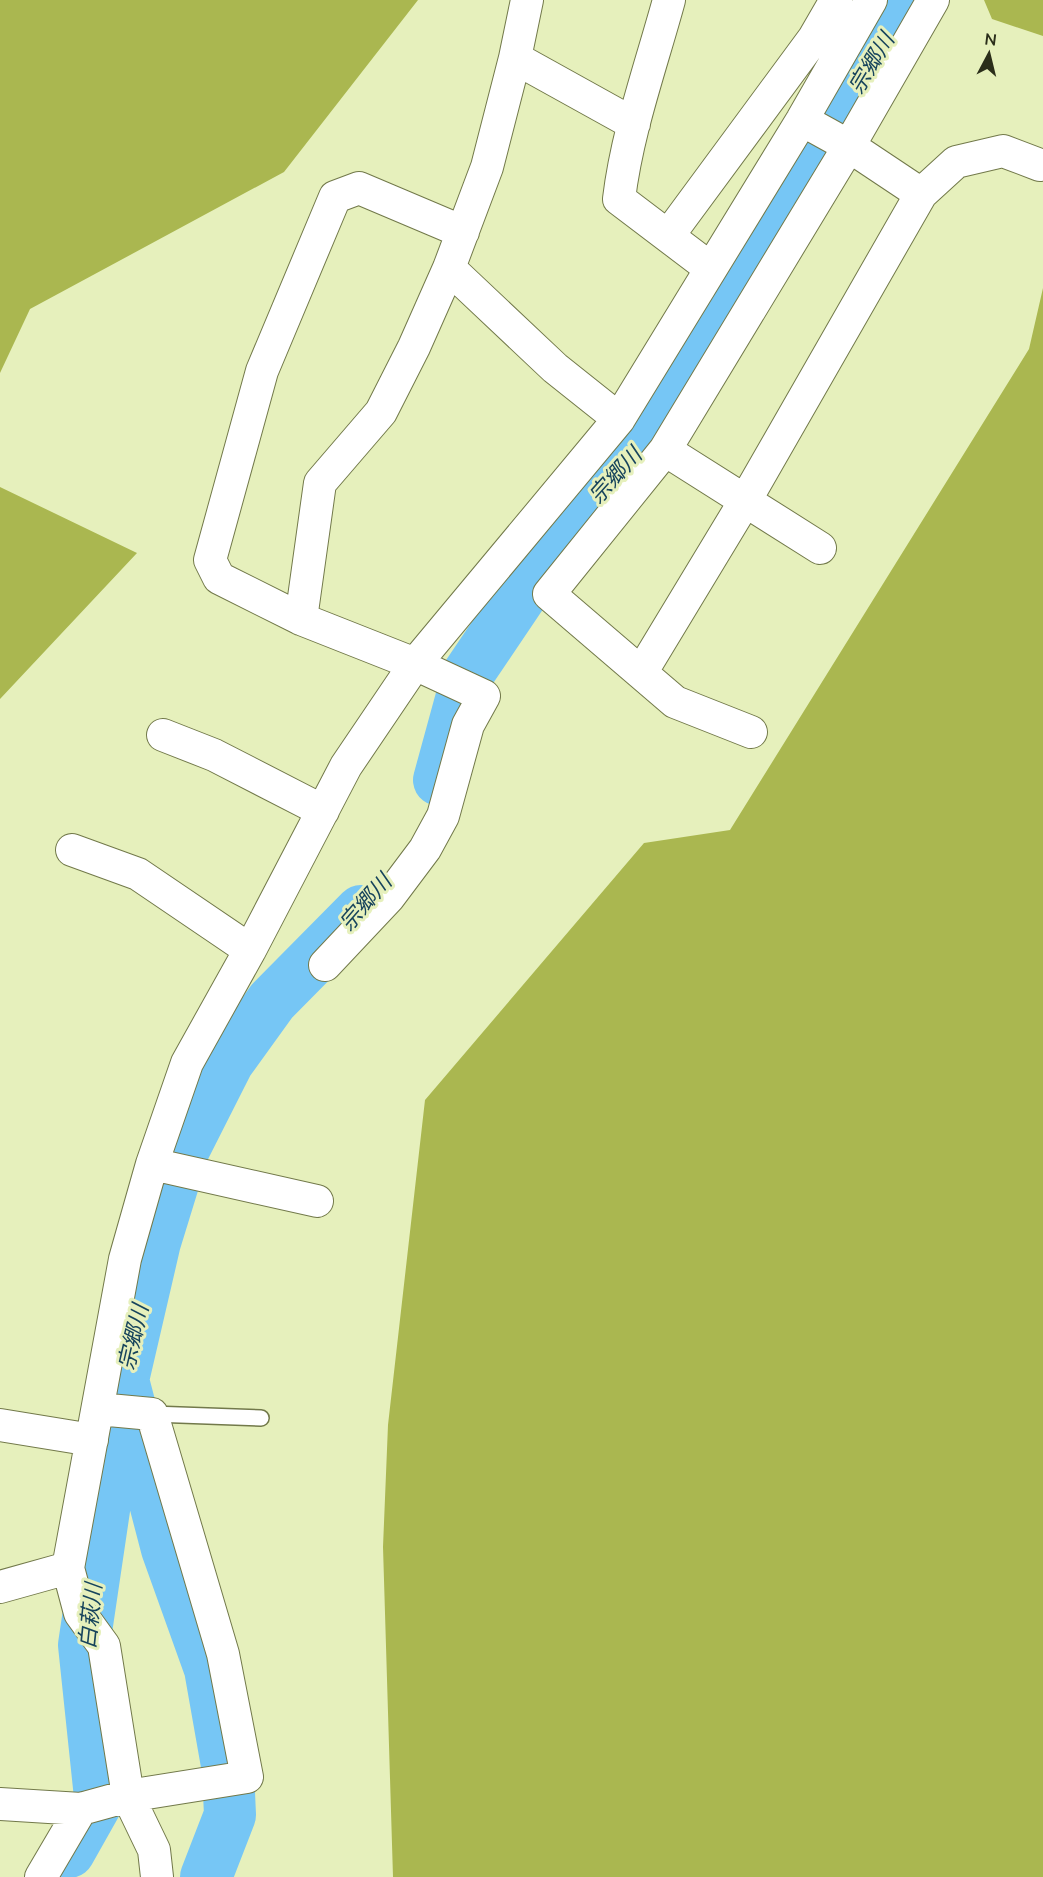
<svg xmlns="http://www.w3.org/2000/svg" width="1043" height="1877" viewBox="0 0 1043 1877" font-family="Mulish,'Noto Sans JP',sans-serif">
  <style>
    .forest { fill: #aab750 }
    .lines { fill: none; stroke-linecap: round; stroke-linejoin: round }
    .river { stroke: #76c6f5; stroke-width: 52 }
    .service-casing { stroke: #72794a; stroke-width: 18 }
    .minor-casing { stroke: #72794a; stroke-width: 34 }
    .service { stroke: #fff; stroke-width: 15 }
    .minor { stroke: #fff; stroke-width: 32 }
    .labels { text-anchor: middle; stroke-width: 6; stroke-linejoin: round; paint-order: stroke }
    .water-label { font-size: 22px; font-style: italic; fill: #17445c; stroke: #e6f0bc }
  </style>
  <rect width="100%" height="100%" fill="#e6f0bc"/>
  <path class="forest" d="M0 0H418L284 172 30 309 0 373Z
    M984 0H1043V36L992 19Z
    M1043 288V1877H393L383 1547 388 1425 425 1100 644 843 730 830 1029 349Z
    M0 487 137 553 0 699Z"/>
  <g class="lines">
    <path class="river" d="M439 780 468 674 561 536 653 432 805 182 870 59 909 0
      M69 1852 100 1797 84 1645 120 1402
      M206 1877 230 1815 228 1771 210 1669 167 1549 123 1380 155 1242 183 1151 228 1062 272 1001 361 911"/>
    <defs>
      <path id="service" d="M152 1414 261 1418"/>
      <path id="minor" d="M669 0C651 66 627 132 619 199L710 268
        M515 58 634 124
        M802 120 849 146 921 194
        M668 236 814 38 836 0
        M449 268 555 368 619 419
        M665 450 820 548
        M301 619 320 483 381 412 414 347 449 268 487 167 515 58 527 0
        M641 673 745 501 921 194 956 162 1003 151 1040 165
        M751 732 675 702 549 594 665 450 849 146 933 0
        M163 735 214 755 323 811
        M72 850 138 874 250 950
        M325 965 389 897 425 849 443 816 468 725 484 696 415 664 301 619 219 578 210 560 262 371 335 197 359 188 463 232
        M152 1164 317 1201
        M0 1425 92 1440
        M0 1587 68 1568
        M0 1804 81 1809
        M41 1877 81 1809 128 1796 247 1777 223 1654 152 1414 98 1409
        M157 1877 154 1850 128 1796 104 1646 80 1613 68 1568 125 1259 152 1164 187 1063 250 950 346 766 415 664 619 419 802 120 871 0"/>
    </defs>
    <use href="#service" class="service-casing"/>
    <use href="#minor" class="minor-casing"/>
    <use href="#service" class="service"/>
    <use href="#minor" class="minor"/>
  </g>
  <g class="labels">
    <g class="water-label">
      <text transform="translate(871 63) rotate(-59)" y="8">宗郷川</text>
      <text transform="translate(615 475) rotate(-48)" y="8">宗郷川</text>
      <text transform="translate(365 902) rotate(-49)" y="8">宗郷川</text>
      <text transform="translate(133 1337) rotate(-77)" y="8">宗郷川</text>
      <text transform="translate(90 1616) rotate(-84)" y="8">白萩川</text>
    </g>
  </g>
  <g transform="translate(989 54) rotate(7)" stroke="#e6f0bc" stroke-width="4.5" paint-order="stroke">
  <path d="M0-4.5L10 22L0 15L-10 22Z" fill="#2b2e1a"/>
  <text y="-9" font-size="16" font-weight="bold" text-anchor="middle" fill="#2b2e1a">N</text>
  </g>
</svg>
